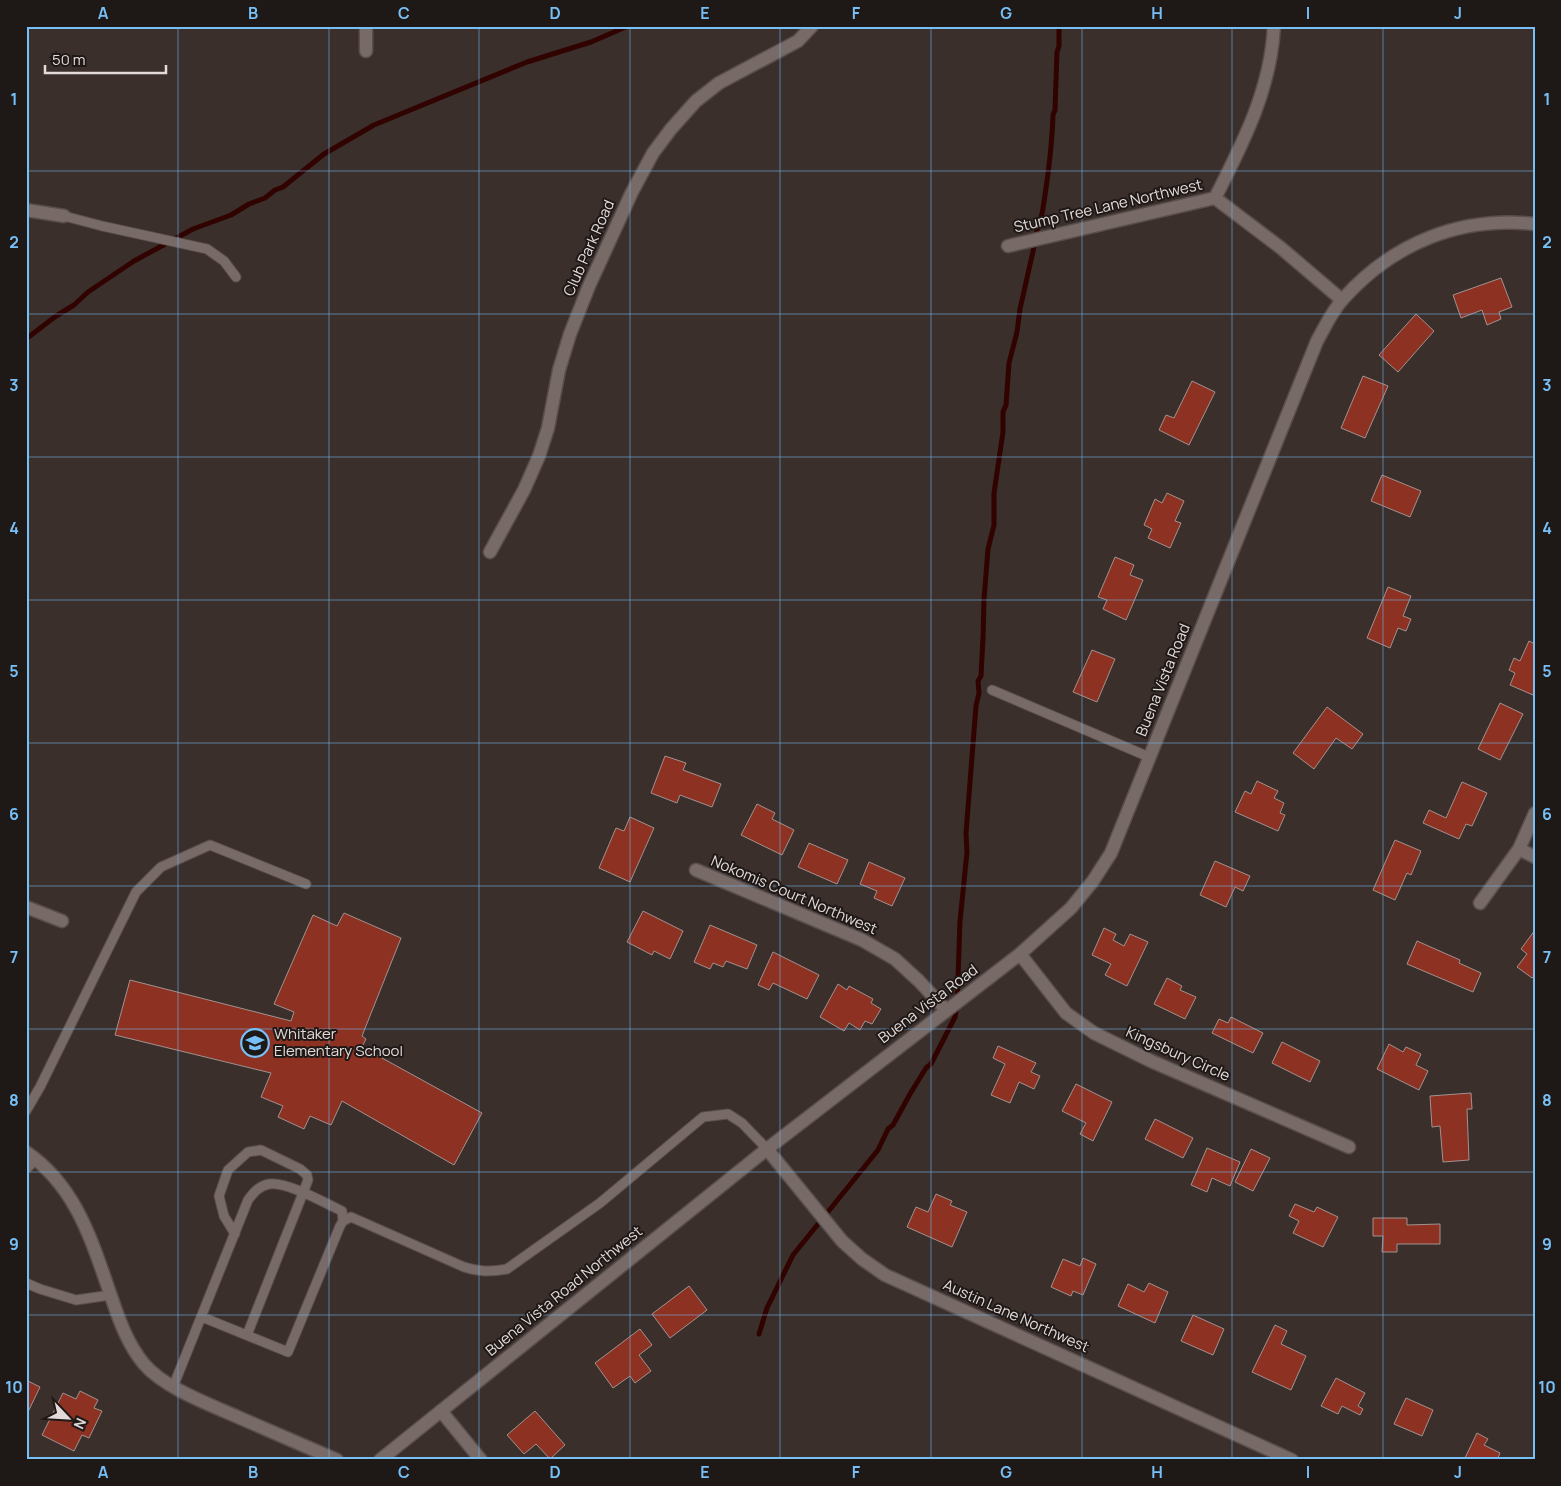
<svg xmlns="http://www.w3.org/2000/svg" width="1561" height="1486" viewBox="0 0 1561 1486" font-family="Manrope,sans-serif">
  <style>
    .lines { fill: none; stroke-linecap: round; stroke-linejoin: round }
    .stream { stroke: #310300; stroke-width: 5 }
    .building { fill: #8d3222; stroke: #a1928f }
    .service-casing { stroke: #584e4c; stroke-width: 11 }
    .minor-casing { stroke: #584e4c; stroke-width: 15 }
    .tertiary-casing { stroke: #584e4c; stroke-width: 15 }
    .service { stroke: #786a67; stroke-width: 9 }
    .minor { stroke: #786a67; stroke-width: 12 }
    .tertiary { stroke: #786a67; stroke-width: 12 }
    .grid { fill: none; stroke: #76c0f7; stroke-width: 1; stroke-opacity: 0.55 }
    .labels { text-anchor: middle; stroke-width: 4; stroke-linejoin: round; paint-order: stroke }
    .street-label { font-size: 15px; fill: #e3dbd9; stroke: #1e1817 }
    .poi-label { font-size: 15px; fill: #e3dbd9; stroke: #1e1817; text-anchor: start }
    .neatline { fill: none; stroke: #76c0f7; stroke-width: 2 }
    .grid-label { font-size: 16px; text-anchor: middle; font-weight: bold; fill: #76c0f7 }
  </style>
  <rect width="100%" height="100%" fill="#3b2f2c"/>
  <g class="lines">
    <path class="stream" d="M26 339 56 316 74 305 88 292 134 261 193 229 231 215 249 204 265 198 275 190 283 187 324 154 374 125 527 62 591 42 628 26
      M759 1334 767 1308 793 1255 878 1150 888 1129 893 1125 910 1094 926 1068 931 1064 955 1017 957 1005 960 921 967 852 966 833 976 706 979 693 978 681 981 676 983 638 984 599 988 549 994 525V493L1003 432V412L1006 405 1009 363 1017 332 1020 309 1036 238C1036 228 1042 219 1043 208 1048 177 1052 147 1053 115L1055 110 1057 52 1059 46V26"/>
  </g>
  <path class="building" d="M1501 278 1512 307 1499 312 1501 319 1487 325 1482 310 1461 318 1453 295Z
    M1416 314 1434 331 1398 372 1379 355Z
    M1363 376 1388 386 1365 438 1341 428Z
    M1192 381 1215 392 1189 445 1159 430 1166 415 1174 418Z
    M1382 475 1421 491 1410 517 1371 501Z
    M1167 493 1184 501 1175 521 1181 523 1170 548 1148 538 1152 529 1144 525 1155 499 1162 503Z
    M1115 557 1134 565 1130 575 1143 580 1126 620 1103 609 1107 600 1098 597Z
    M1388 587 1411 596 1403 616 1411 619 1406 631 1398 628 1390 648 1367 638Z
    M1529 641 1535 644V690L1533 695 1510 685 1515 673 1509 670 1514 658 1520 661Z
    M1092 650 1115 659 1097 702 1073 692Z
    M1500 703 1523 714 1500 760 1478 749Z
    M1327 707 1363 734 1352 749 1336 738 1314 769 1293 753Z
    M665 756 686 763 683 770 721 784 712 807 680 795 677 803 651 793Z
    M1257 781 1278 791 1274 798 1284 803 1280 813 1285 815 1278 831 1235 812 1245 791 1251 794Z
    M1462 782 1487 793 1472 826 1466 824 1459 839 1423 823 1429 810 1446 818Z
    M757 804 775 813 772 819 794 830 782 855 741 835Z
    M630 817 654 828 630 882 599 868 616 828 624 831Z
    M1395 840 1421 851 1411 875 1407 873 1395 900 1373 890Z
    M809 843 848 860 837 884 798 867Z
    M1215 861 1250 876 1243 891 1235 887 1226 907 1200 895Z
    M869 862 905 878 892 906 874 898 877 891 860 884Z
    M643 911 683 931 670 959 654 951 652 955 627 942Z
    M344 913 401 938 362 1036 366 1039 362 1047 482 1113 454 1165 342 1101 331 1125 310 1116 304 1129 278 1117 283 1106 261 1097 271 1073 115 1035 130 980 291 1021 294 1012 274 1004 313 915 337 926Z
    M710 925 757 945 747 969 726 961 723 967 713 963 710 969 694 962Z
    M1104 928 1116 934 1113 940 1124 946 1130 934 1148 942 1127 986 1105 975 1111 964 1092 955Z
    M1535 930V975L1532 978 1517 967 1527 954 1521 949Z
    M1417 941 1460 960 1459 963 1481 973 1473 992 1407 964Z
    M773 952 819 975 807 999 773 983 769 990 758 985Z
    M1167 978 1182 986 1180 990 1196 997 1185 1019 1154 1004Z
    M838 984 847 990 849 986 873 999 871 1003 881 1009 872 1024 865 1021 860 1030 849 1023 844 1031 820 1017Z
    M1231 1017 1263 1033 1253 1053 1212 1033 1219 1019 1228 1023Z
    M1282 1042 1320 1061 1310 1082 1272 1063Z
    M1389 1044 1403 1052 1406 1047 1421 1054 1416 1065 1428 1071 1419 1090 1377 1069Z
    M998 1046 1036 1063 1031 1072 1040 1076 1034 1089 1019 1082 1010 1103 991 1095 1005 1064 993 1058Z
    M1076 1084 1112 1102 1093 1141 1080 1134 1086 1123 1062 1111Z
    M1471 1093 1472 1109H1467L1469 1160 1443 1162 1440 1126 1432 1127 1430 1096Z
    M1155 1119 1193 1138 1183 1158 1145 1139Z
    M1207 1148 1240 1162 1230 1186 1212 1178 1207 1192 1191 1185Z
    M1251 1149 1270 1158 1253 1191 1235 1182Z
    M936 1194 952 1201 950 1205 967 1212 952 1247 907 1227 916 1207 928 1212Z
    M1295 1204 1314 1212 1317 1207 1338 1217 1323 1247 1293 1233 1299 1221 1289 1216Z
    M1373 1218H1407V1225L1440 1224V1244H1397V1252H1382L1383 1236H1373Z
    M1083 1258 1096 1264 1083 1295 1073 1291 1071 1296 1051 1287 1063 1259 1080 1266Z
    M1149 1283 1168 1292 1155 1323 1118 1306 1128 1284 1144 1292Z
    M689 1286 707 1310 670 1338 652 1314Z
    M1193 1315 1224 1329 1213 1355 1181 1341Z
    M1275 1325 1287 1331 1281 1344 1306 1356 1291 1390 1252 1372Z
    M640 1329 652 1345 639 1355 651 1371 635 1383 630 1376 613 1388 595 1363Z
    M1336 1378 1365 1393 1358 1406 1363 1409 1360 1415 1342 1406 1338 1414 1321 1406Z
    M26 1380 40 1387 26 1416Z
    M80 1391 98 1400 94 1408 102 1411 89 1438 82 1435 74 1451 42 1435 63 1393 76 1399Z
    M1406 1398 1433 1410 1422 1436 1394 1424Z
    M535 1411 565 1445 550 1459 536 1444 524 1454 507 1435Z
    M1477 1433 1488 1439 1484 1445 1500 1453 1497 1460H1464Z"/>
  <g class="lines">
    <defs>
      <path id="service" d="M64 216 102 226 207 249 224 261 236 277
        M992 690 1149 757
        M26 1111 40 1087 136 892 161 867 210 845 306 884
        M26 1169 36 1160
        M235 1234 224 1216 219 1196 228 1170 248 1152 261 1150 300 1169 307 1175 308 1180 303 1193 247 1335
        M26 1283 40 1289 76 1300 111 1295
        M202 1317 288 1352 340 1226 343 1221 351 1217 464 1267C479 1272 491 1272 507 1269L600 1203 703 1117 728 1114 742 1123 767 1149
        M173 1387 248 1200C254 1192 259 1186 269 1184 286 1181 325 1203 342 1211L343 1221"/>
      <path id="minor" d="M366 51V26
        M1215 198C1243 143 1271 89 1274 26
        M1215 198 1281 248 1342 300
        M26 210 64 216
        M1008 246 1215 198
        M490 552 524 490 539 456 548 428 559 370 570 334 589 286 632 192 653 153 671 129 696 101 719 83 798 41 812 26
        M1519 849 1535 857
        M696 870 862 940 895 959 919 981 946 1010
        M1480 903 1519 849 1535 813
        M26 907 62 921
        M1020 954 1066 1013 1094 1033 1151 1061 1349 1147
        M767 1149 842 1241 862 1259 885 1275 1292 1460
        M26 1152C77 1187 92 1242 111 1296 119 1320 128 1345 144 1364 164 1388 211 1405 240 1418 272 1432 305 1446 337 1460
        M441 1411 481 1460"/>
      <path id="tertiary" d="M380 1460 767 1149 1020 954 1071 908 1093 881 1111 853 1317 341C1325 327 1332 311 1343 299 1393 243 1460 216 1535 224"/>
    </defs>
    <use href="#service" class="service-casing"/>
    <use href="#minor" class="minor-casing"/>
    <use href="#tertiary" class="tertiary-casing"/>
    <use href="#service" class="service"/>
    <use href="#minor" class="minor"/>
    <use href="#tertiary" class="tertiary"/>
  </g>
  <path class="grid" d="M178 26V1460M329 26V1460M479 26V1460M630 26V1460M780 26V1460M931 26V1460M1082 26V1460M1232 26V1460M1383 26V1460M26 171H1535M26 314H1535M26 457H1535M26 600H1535M26 743H1535M26 886H1535M26 1029H1535M26 1172H1535M26 1315H1535"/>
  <defs>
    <symbol id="school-ring" viewBox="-11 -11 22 22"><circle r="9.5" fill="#1e1817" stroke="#76c0f7" stroke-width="1.5"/><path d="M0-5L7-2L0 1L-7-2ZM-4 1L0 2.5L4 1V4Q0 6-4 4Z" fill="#76c0f7"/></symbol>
  </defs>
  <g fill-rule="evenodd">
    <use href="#school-ring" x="239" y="1027" width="32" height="32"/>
  </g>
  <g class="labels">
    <g class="street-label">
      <text transform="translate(1108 206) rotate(-13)" y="5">Stump Tree Lane Northwest</text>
      <text transform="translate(589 248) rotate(-66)" y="5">Club Park Road</text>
      <text transform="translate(1163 680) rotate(-68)" y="5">Buena Vista Road</text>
      <text transform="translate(794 895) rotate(23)" y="5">Nokomis Court Northwest</text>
      <text transform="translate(928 1004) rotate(-37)" y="5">Buena Vista Road</text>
      <text transform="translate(1178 1054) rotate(24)" y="5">Kingsbury Circle</text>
      <text transform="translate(564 1291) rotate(-39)" y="5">Buena Vista Road Northwest</text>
      <text transform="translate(1016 1316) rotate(24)" y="5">Austin Lane Northwest</text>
    </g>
    <g class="poi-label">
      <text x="274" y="1039">Whitaker<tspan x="274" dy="17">Elementary School</tspan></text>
    </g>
  </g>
  <rect width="1561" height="1486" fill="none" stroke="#1e1817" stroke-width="55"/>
  <g transform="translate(68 1418) rotate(115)" stroke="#1e1817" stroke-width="4" paint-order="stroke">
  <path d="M0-4L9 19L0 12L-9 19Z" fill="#e3dbd9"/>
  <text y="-8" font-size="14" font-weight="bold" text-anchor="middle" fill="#e3dbd9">N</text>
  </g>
  <path d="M45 65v8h121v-8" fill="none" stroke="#e3dbd9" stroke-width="2.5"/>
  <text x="52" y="65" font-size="15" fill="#e3dbd9" stroke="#1e1817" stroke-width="4" paint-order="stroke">50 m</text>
  <rect x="28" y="28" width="1506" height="1430" class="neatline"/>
  <g class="grid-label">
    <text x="103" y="19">A</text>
    <text x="253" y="19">B</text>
    <text x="404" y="19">C</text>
    <text x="555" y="19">D</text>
    <text x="705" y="19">E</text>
    <text x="856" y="19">F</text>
    <text x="1006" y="19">G</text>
    <text x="1157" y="19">H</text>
    <text x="1308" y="19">I</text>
    <text x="1458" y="19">J</text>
    <text x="14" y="105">1</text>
    <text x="1547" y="105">1</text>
    <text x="14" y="248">2</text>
    <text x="1547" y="248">2</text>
    <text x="14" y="391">3</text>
    <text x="1547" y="391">3</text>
    <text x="14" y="534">4</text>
    <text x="1547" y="534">4</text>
    <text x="14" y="677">5</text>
    <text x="1547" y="677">5</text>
    <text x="14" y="820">6</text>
    <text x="1547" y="820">6</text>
    <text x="14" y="963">7</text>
    <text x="1547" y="963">7</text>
    <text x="14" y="1106">8</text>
    <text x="1547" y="1106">8</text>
    <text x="14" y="1250">9</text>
    <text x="1547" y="1250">9</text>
    <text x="14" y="1393">10</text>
    <text x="1547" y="1393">10</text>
    <text x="103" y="1478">A</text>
    <text x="253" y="1478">B</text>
    <text x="404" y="1478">C</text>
    <text x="555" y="1478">D</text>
    <text x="705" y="1478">E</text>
    <text x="856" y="1478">F</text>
    <text x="1006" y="1478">G</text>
    <text x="1157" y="1478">H</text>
    <text x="1308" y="1478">I</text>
    <text x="1458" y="1478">J</text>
  </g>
</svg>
